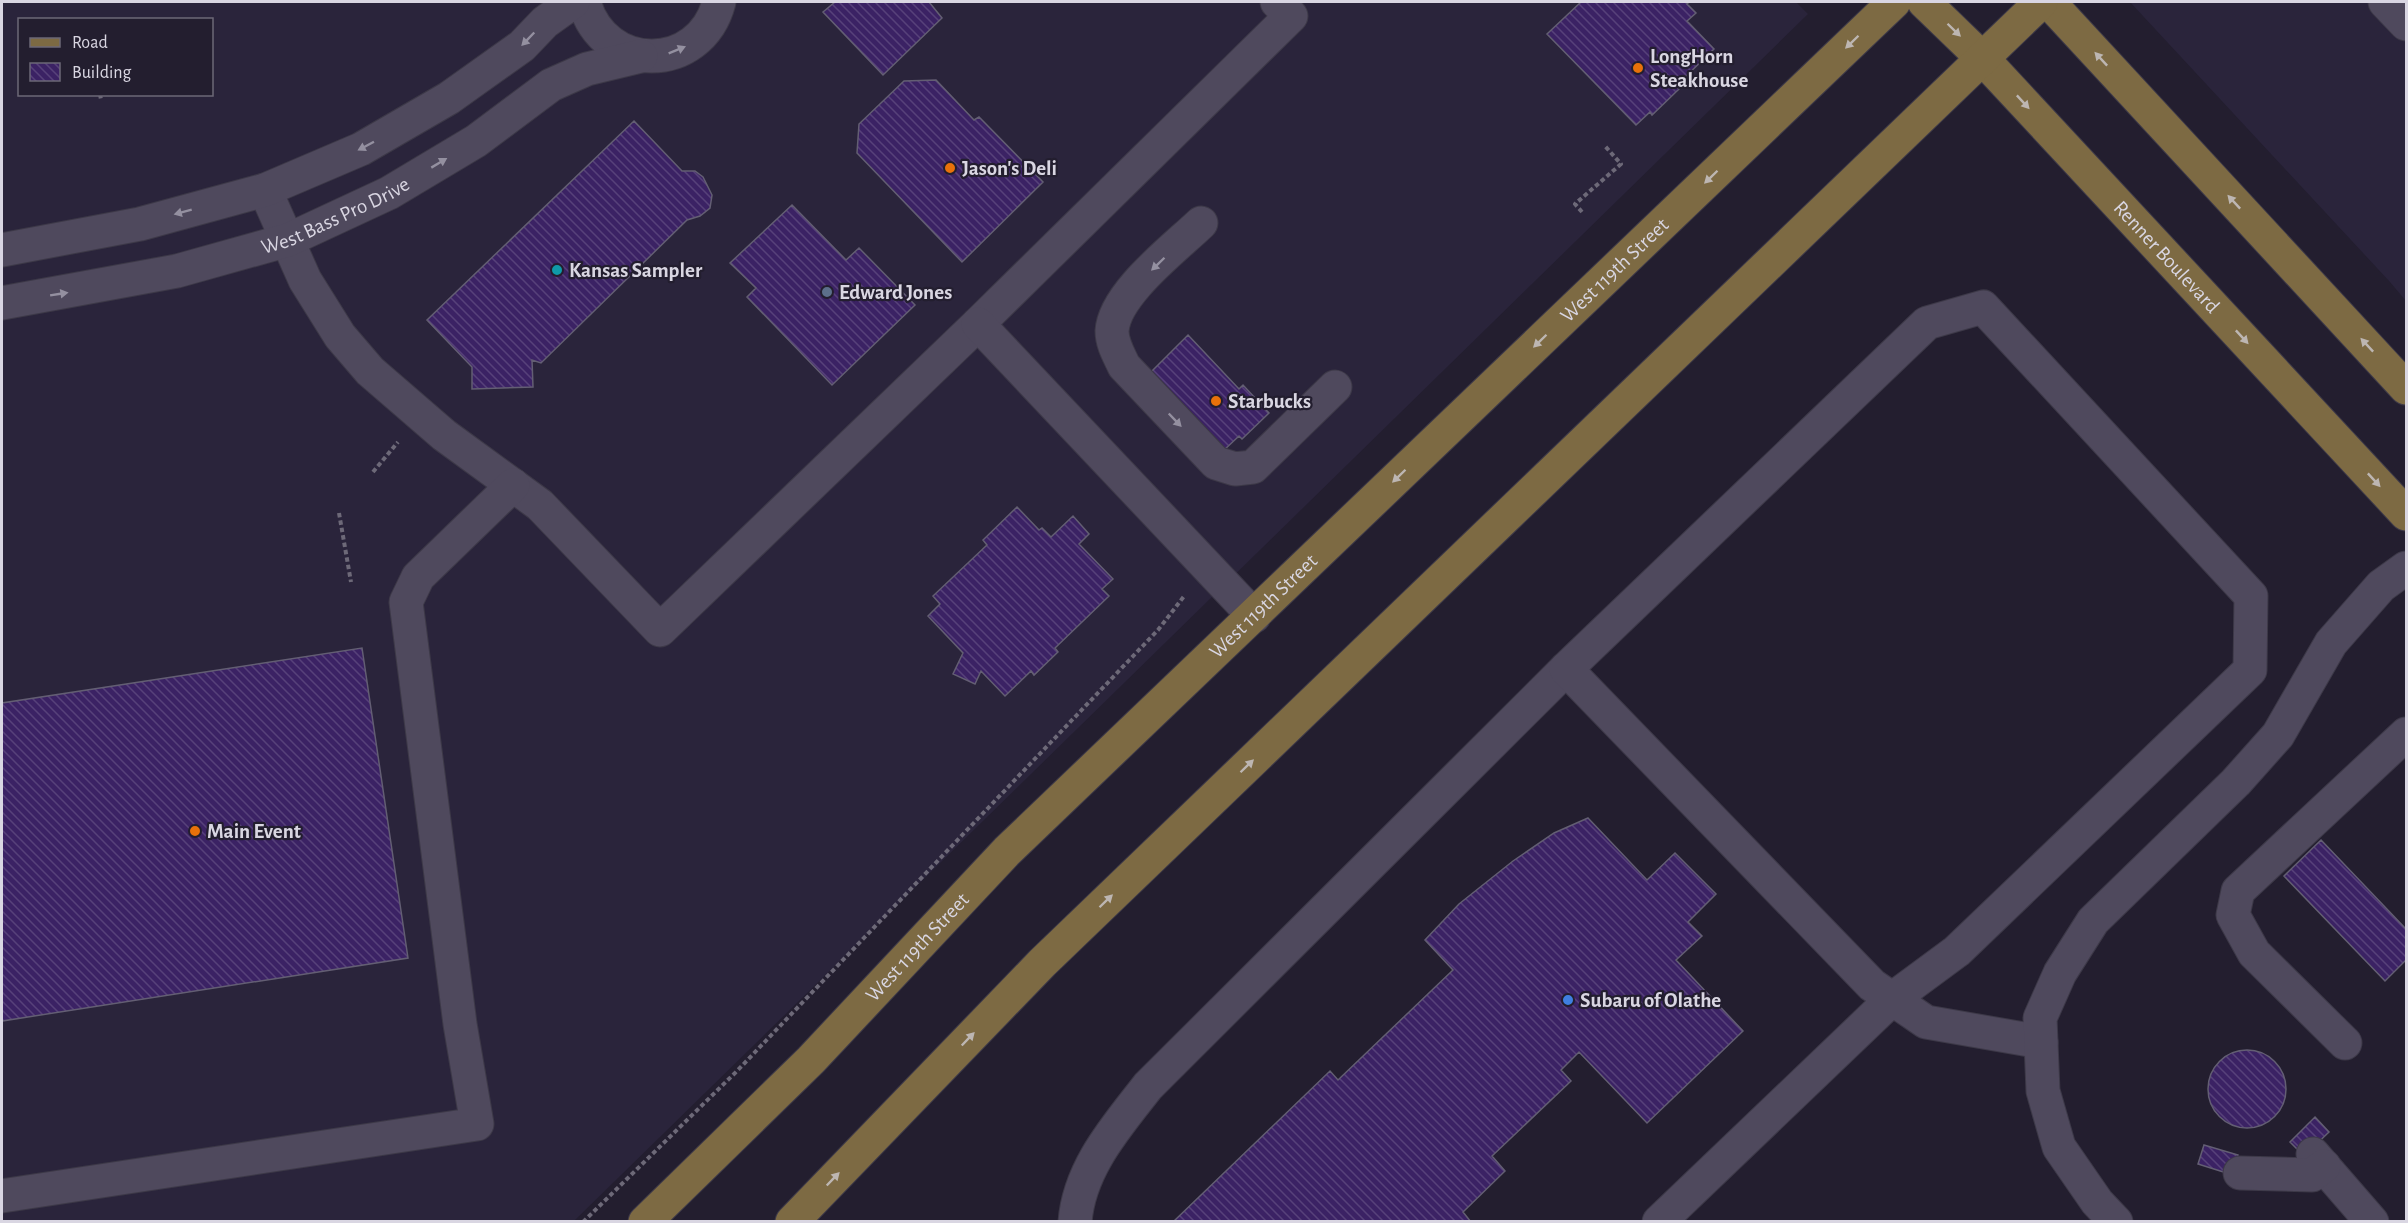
<svg xmlns="http://www.w3.org/2000/svg" width="2408" height="1223" viewBox="0 0 2408 1223" font-family="'Alegreya Sans',sans-serif">
  <style>
    .built { fill: #2a243b; fill-rule: evenodd }
    .building { fill: url(#building-back-hatch); stroke: #635e73; stroke-width: 1.5 }
    .lines { fill: none; stroke-linecap: round; stroke-linejoin: round }
    .minor-casing { stroke: #3d3948; stroke-width: 35 }
    .major-casing { stroke: #3d3948; stroke-width: 35 }
    .path { stroke: #6d6978; stroke-width: 4; stroke-dasharray: 4.5 3; stroke-linecap: butt }
    .minor { stroke: #4f495d; stroke-width: 33 }
    .major { stroke: #7d6a43; stroke-width: 33 }
    .oneway { fill: #bdb6b2 }
    .oneway2 { fill: #9490a0 }
    .food-dot { fill: #e8710a; stroke: #231e2f; stroke-width: 2 }
    .culture-dot { fill: #0f9aa8; stroke: #231e2f; stroke-width: 2 }
    .service-dot { fill: #5c6f8a; stroke: #231e2f; stroke-width: 2 }
    .shop-dot { fill: #3f7fe0; stroke: #231e2f; stroke-width: 2 }
    .labels { text-anchor: middle; stroke-width: 4.5; stroke-linejoin: round; paint-order: stroke }
    .poi-label { font-size: 21px; font-weight: bold; fill: #d9d6e2; stroke: #231e2f; text-anchor: start }
    .street-label { font-size: 21px; fill: #d9d6e2; stroke: #231e2f }
  </style>
  <defs>
    <pattern id="building-back-hatch" width="6" height="6" patternUnits="userSpaceOnUse" patternTransform="scale(1.5)"><rect width="6" height="6" fill="#3b2264"/><path d="M-1 5l2 2M0 0l6 6M5-1l2 2" fill="none" stroke="#57417a"/></pattern>
  </defs>
  <rect width="100%" height="100%" fill="#231e2f"/>
  <path class="built" d="M2 2H1796L1808 14 574 1221 2 1222ZM20 20H212V94H20Z
    M2130 2H2406V301L2390 282Z"/>
  <path class="building" d="M835 2H929L942 18 883 75 823 12Z
    M1581 2H1689L1687 4 1696 13 1687 21 1714 49 1676 86 1679 89 1652 115 1650 112 1636 125 1547 34Z
    M936 80 974 120 979 117 1043 182 962 262 857 153 859 124 904 81Z
    M634 121 682 171H695L703 177 712 195 710 208 700 216 687 220 541 363 532 360 533 387 472 389V367L427 320Z
    M792 205 846 260 859 248 915 305 832 385 747 297 756 288 730 263Z
    M1188 335 1239 389 1243 385 1269 413 1242 439 1239 436 1223 451 1149 374Z
    M1017 507 1039 530 1042 528 1051 537 1073 516 1089 534 1079 544 1113 579 1102 589 1109 596 1055 648 1058 652 1034 675 1031 671 1005 696 981 671 975 684 953 674 963 653 928 616 940 604 933 596 987 545 983 540Z
    M362 648 408 958 2 1021V703Z
    M1588 818 1647 880 1675 853 1716 894 1688 922 1702 936 1676 960 1743 1031 1647 1123 1579 1052 1561 1070 1571 1081 1492 1156 1505 1171 1463 1212 1471 1222H1173L1330 1071 1338 1080 1453 970 1425 940 1459 904 1513 861 1554 833Z
    M2321 840 2406 929V960L2385 981 2284 876Z
    M2208 1089a39 39 0 1 1 78 0a39 39 0 1 1-78 0Z
    M2315 1117 2329 1132 2304 1156 2290 1142Z
    M2204 1145 2238 1155 2233 1175 2198 1164Z"/>
  <g class="lines">
    <defs>
      <g id="minor">
        <path d="M584 2C604 74 700 74 719 2"/>
        <path d="M2385 2 2406 24"/>
        <path d="M265 190 305 280 340 336 370 371 444 435 540 505 660 630 978 324 1291 16 1277 2"/>
        <path d="M1201 223C1175 248 1114 294 1112 331 1112 344 1119 355 1124 366L1216 463 1235 469 1253 467 1335 387"/>
        <path d="M2 250 140 224 265 190 361 149 449 98 522 46 545 22 573 2"/>
        <path id="s1" d="M2 303 177 271 288 240 389 193 476 141 551 85 587 69 641 56"/>
        <path d="M978 324 1254 616"/>
        <path d="M2345 1043 2254 953 2233 915 2238 891 2406 734"/>
        <path d="M2313 1154 2372 1222"/>
        <path d="M2240 1173 2312 1175 2324 1166"/>
        <path d="M2 1196 477 1124 460 1024 406 602 418 577 513 485"/>
        <path d="M1075 1222C1079 1168 1117 1126 1148 1086L1566 669"/>
        <path d="M1659 1222 1892 999 1957 951 2250 670 2251 596 1983 307 1927 323 1566 669 1872 985 1926 1022 2041 1042"/>
        <path d="M2116 1222 2097 1202 2059 1147 2043 1091 2040 1018 2060 973 2093 921 2236 782 2278 735 2331 643 2381 586 2406 568"/>
      </g>
      <g id="major">
        <path id="s2" d="M1924 2 1983 59 2406 514"/>
        <path d="M2049 2 2406 388"/>
        <path id="s3" d="M645 1222 811 1060 1007 851 1894 2"/>
        <path d="M792 1222 1042 963 2041 2"/>
      </g>
    </defs>
    <use href="#minor" class="minor-casing"/>
    <use href="#major" class="major-casing"/>
    <path class="path" d="M100 94 101 100
      M1582 212 1575 204 1621 164 1604 145
      M373 472 398 442
      M339 513 351 582
      M583 1222 737 1071 1158 630 1185 595"/>
    <use href="#minor" class="minor"/>
    <use href="#major" class="major"/>
  </g>
  <defs><path id="oneway-solid" d="M-6-.8H1V-3.2L6.5 0L1 3.2V.8H-6Z" transform="scale(1.5)"/></defs>
  <g class="oneway">
    <use href="#oneway-solid" transform="translate(1954 30) rotate(44)"/>
    <use href="#oneway-solid" transform="translate(1852 42) rotate(136)"/>
    <use href="#oneway-solid" transform="translate(2101 59) rotate(-133)"/>
    <use href="#oneway-solid" transform="translate(2023 102) rotate(47)"/>
    <use href="#oneway-solid" transform="translate(1711 177) rotate(136)"/>
    <use href="#oneway-solid" transform="translate(2234 202) rotate(-133)"/>
    <use href="#oneway-solid" transform="translate(2242 337) rotate(47)"/>
    <use href="#oneway-solid" transform="translate(1540 341) rotate(136)"/>
    <use href="#oneway-solid" transform="translate(2367 345) rotate(-133)"/>
    <use href="#oneway-solid" transform="translate(1399 476) rotate(136)"/>
    <use href="#oneway-solid" transform="translate(2374 480) rotate(47)"/>
    <use href="#oneway-solid" transform="translate(1247 766) rotate(-44)"/>
    <use href="#oneway-solid" transform="translate(1106 901) rotate(-44)"/>
    <use href="#oneway-solid" transform="translate(968 1039) rotate(-46)"/>
    <use href="#oneway-solid" transform="translate(833 1179) rotate(-46)"/>
  </g>
  <g class="oneway2">
    <use href="#oneway-solid" transform="translate(528 39) rotate(134)"/>
    <use href="#oneway-solid" transform="translate(677 50) rotate(-22)"/>
    <use href="#oneway-solid" transform="translate(366 146) rotate(152)"/>
    <use href="#oneway-solid" transform="translate(439 163) rotate(-31)"/>
    <use href="#oneway-solid" transform="translate(183 212) rotate(165)"/>
    <use href="#oneway-solid" transform="translate(1158 264) rotate(136)"/>
    <use href="#oneway-solid" transform="translate(59 294) rotate(-9)"/>
    <use href="#oneway-solid" transform="translate(1175 420) rotate(46)"/>
  </g>
  <g class="food-dot">
    <circle cx="1638" cy="68" r="6"/>
    <circle cx="950" cy="168" r="6"/>
    <circle cx="1216" cy="401" r="6"/>
    <circle cx="195" cy="831" r="6"/>
  </g>
  <circle class="culture-dot" cx="557" cy="270" r="6"/>
  <circle class="service-dot" cx="827" cy="292" r="6"/>
  <circle class="shop-dot" cx="1568" cy="1000" r="6"/>
  <g class="labels">
    <g class="poi-label">
      <text x="1650" y="63">LongHorn<tspan x="1650" dy="24">Steakhouse</tspan></text>
      <text x="962" y="175">Jason's Deli</text>
      <text x="569" y="277">Kansas Sampler</text>
      <text x="839" y="299">Edward Jones</text>
      <text x="1228" y="408">Starbucks</text>
      <text x="207" y="838">Main Event</text>
      <text x="1580" y="1007">Subaru of Olathe</text>
    </g>
    <g class="street-label">
      <text dy="7" stroke="none"><textPath href="#s1" startOffset="346">West Bass Pro Drive</textPath></text>
      <text dy="7" stroke="none"><textPath href="#s2" startOffset="352">Renner Boulevard</textPath></text>
      <text dy="7" stroke="none"><textPath href="#s3" startOffset="1359">West 119th Street</textPath></text>
      <text dy="7" stroke="none"><textPath href="#s3" startOffset="873">West 119th Street</textPath></text>
      <text dy="7" stroke="none"><textPath href="#s3" startOffset="387">West 119th Street</textPath></text>
    </g>
  </g>
  <rect width="2408" height="1223" fill="none" stroke="#d9d6e2" stroke-width="6"/>
  <rect x="18" y="18" width="195" height="78" fill="#231e2f" stroke="#6c6877" stroke-width="1.5"/>
  <rect x="30" y="38" width="30" height="9" fill="#7d6a43" stroke="#6c6877" stroke-width="1.5"/>
  <text x="72" y="48" font-size="18" fill="#d9d6e2">Road</text>
  <rect x="30" y="63" width="30" height="18" fill="url(#building-back-hatch)" stroke="#6c6877" stroke-width="1.5"/>
  <text x="72" y="78" font-size="18" fill="#d9d6e2">Building</text>
</svg>
